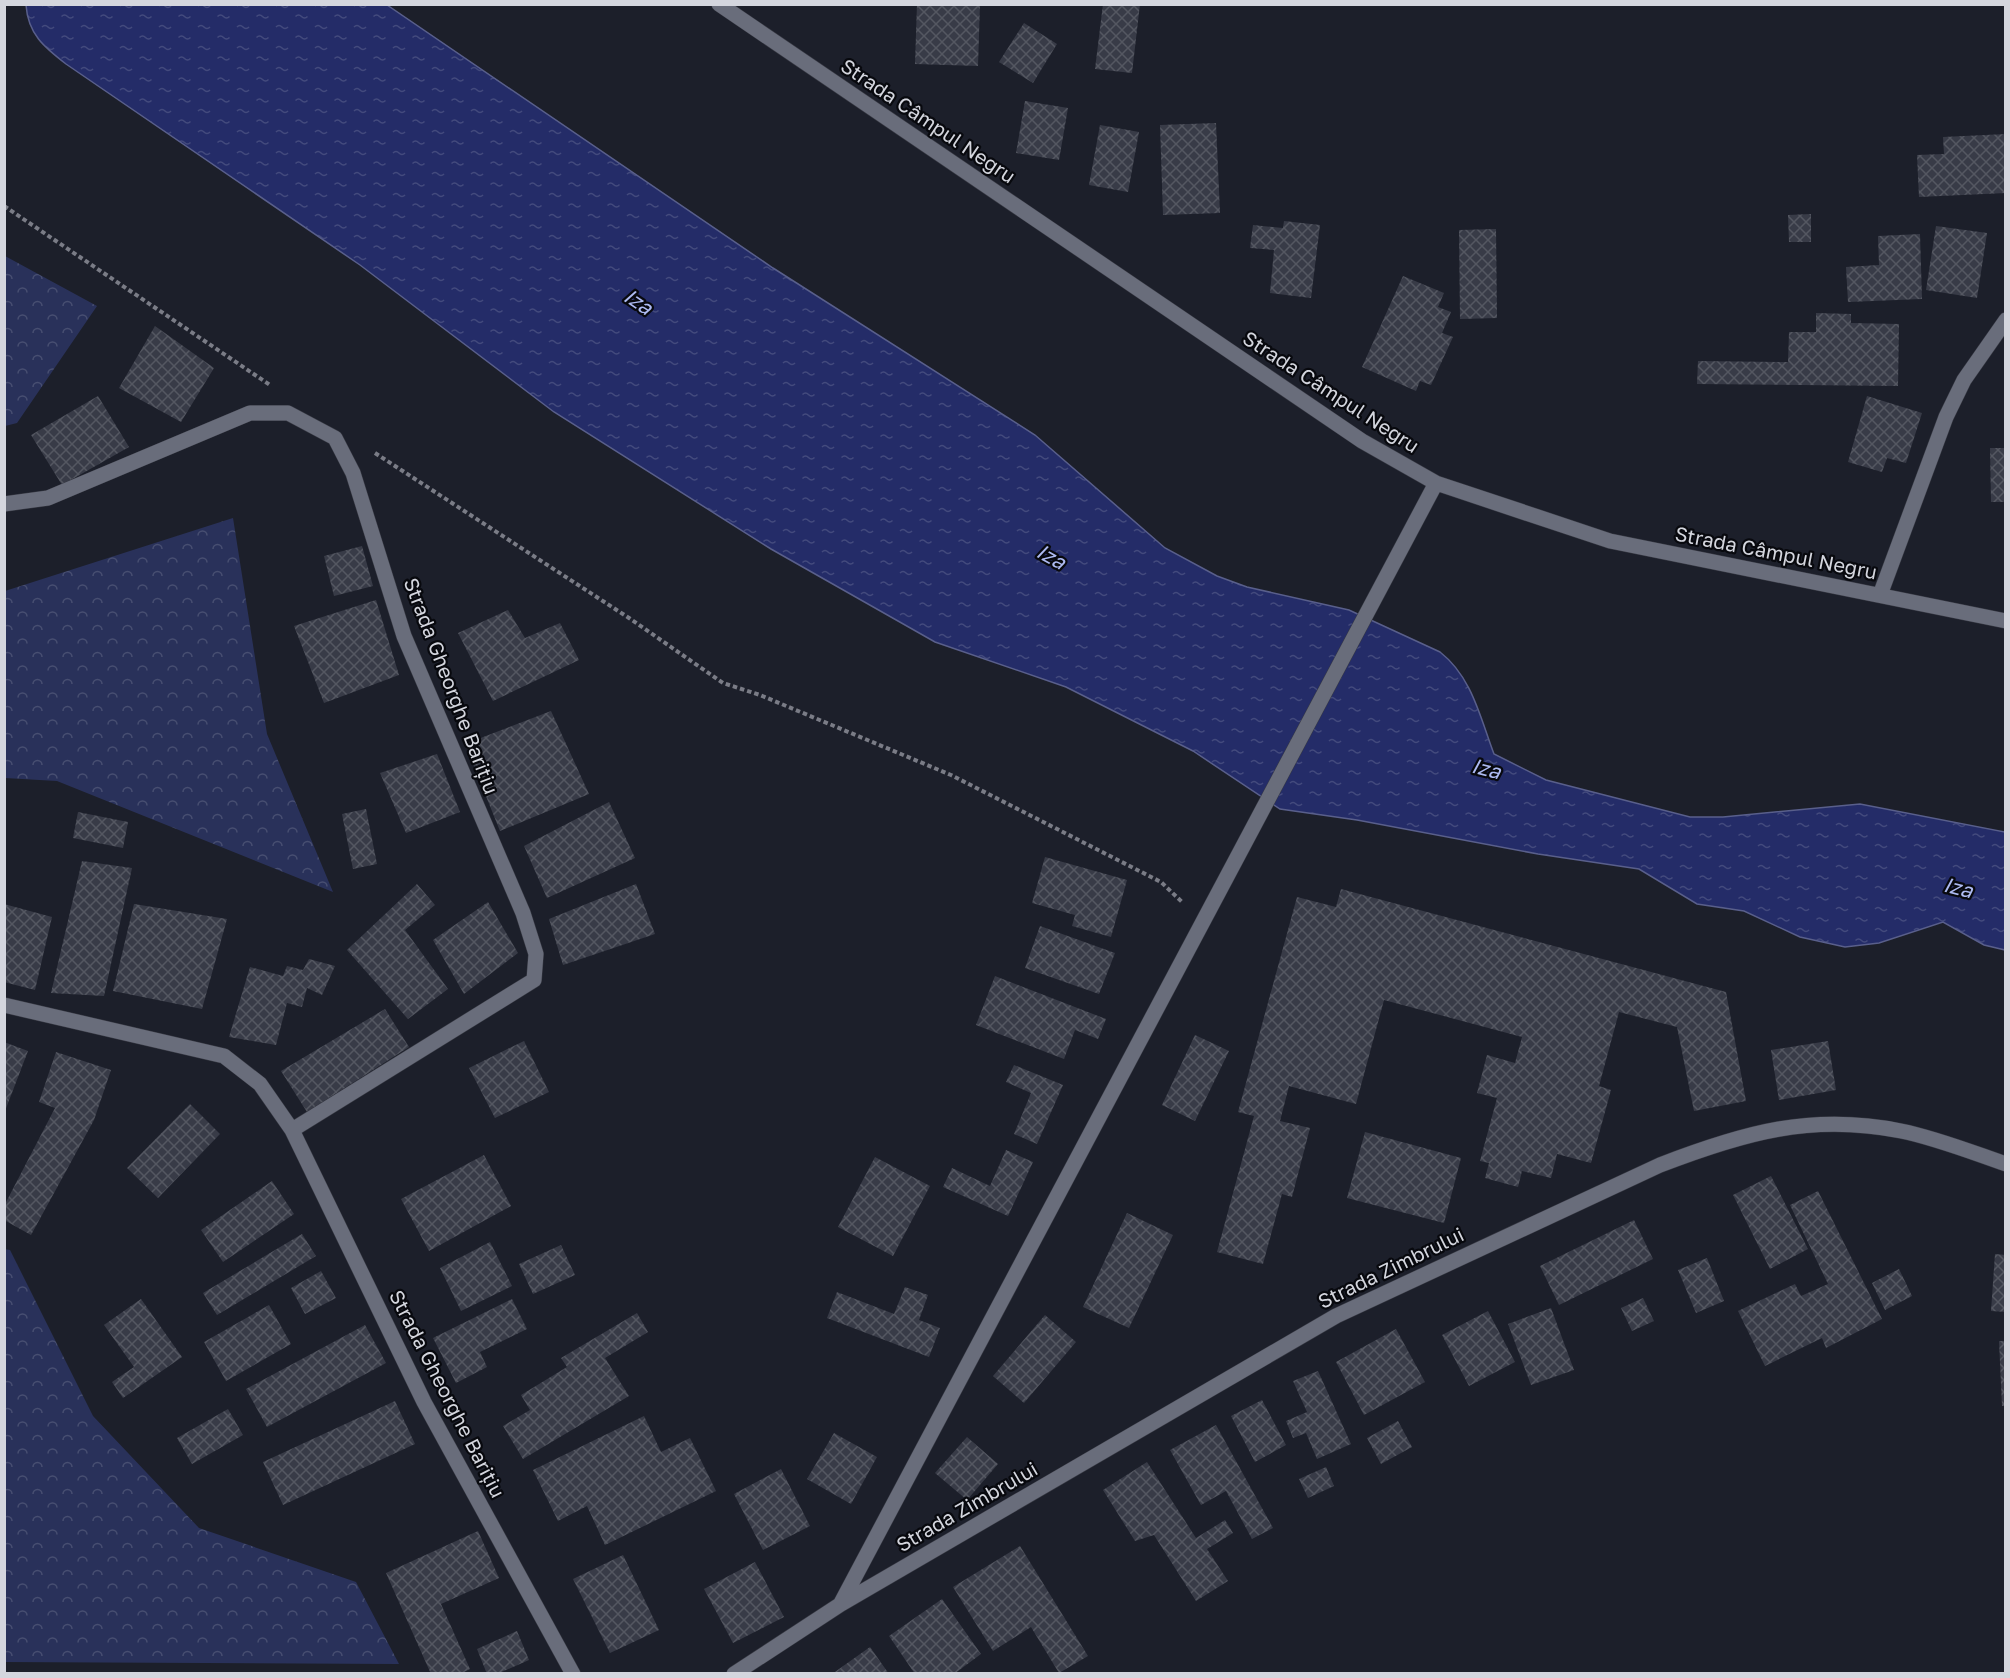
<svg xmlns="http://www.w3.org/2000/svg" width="2010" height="1678" viewBox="0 0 2010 1678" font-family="'Golos Text',sans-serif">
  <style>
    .forest { fill: url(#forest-crowns) }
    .water { fill: url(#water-ripples); stroke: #595f8b; stroke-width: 1.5 }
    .building { fill: url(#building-cross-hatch) }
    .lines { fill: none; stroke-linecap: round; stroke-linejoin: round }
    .minor-casing { stroke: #383a44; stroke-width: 16 }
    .path { stroke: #7a7c86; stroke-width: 4; stroke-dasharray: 4.5 3; stroke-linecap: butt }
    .minor { stroke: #696d7b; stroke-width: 15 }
    .labels { text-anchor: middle; stroke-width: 4.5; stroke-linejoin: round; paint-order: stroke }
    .street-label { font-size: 20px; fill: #d4d6de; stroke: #08090e }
    .water-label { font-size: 21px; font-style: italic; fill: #aebbf3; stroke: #08090e }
  </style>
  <defs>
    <pattern id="forest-crowns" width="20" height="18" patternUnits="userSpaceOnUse" patternTransform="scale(1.5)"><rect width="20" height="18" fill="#29315a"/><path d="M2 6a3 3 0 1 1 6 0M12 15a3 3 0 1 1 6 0" fill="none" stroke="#474e71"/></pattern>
    <pattern id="water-ripples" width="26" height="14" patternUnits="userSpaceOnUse" patternTransform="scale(1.5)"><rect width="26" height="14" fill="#242c68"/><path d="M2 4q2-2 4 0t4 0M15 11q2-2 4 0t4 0" fill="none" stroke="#434a7d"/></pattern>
    <pattern id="building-cross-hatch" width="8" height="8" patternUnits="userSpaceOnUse" patternTransform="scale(1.5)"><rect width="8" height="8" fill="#383b47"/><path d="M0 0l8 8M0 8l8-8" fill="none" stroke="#545761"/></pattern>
  </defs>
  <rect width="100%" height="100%" fill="#1c1f2a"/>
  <path class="forest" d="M5 256 97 306 17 423 5 426Z
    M233 518 267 734 333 892 57 781 5 778V591Z
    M4 1249 10 1250 93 1416 199 1528 356 1582 399 1664 5 1662Z"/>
  <path class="water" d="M26 5H387L773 268 1035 435 1165 548 1217 576 1247 587 1349 610 1440 652C1472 677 1480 717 1494 754L1546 780 1690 817H1723L1860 804 2005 832V950L1984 945 1943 922 1879 943 1845 947 1800 937 1744 911 1697 904 1639 869 1538 854 1357 820 1280 809 1193 751 1066 687 935 642 771 549 554 412 360 265 66 64C44 47 28 34 26 5Z"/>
  <path class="building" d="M917 4H980L978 66 915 64Z
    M1103 4H1140L1132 73 1095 69Z
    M1024 23 1057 44 1033 83 999 62Z
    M1025 101 1068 108 1059 160 1016 153Z
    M1216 123 1220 213 1163 215 1160 125Z
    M1100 125 1139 132 1128 192 1089 185Z
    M2006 134V193L1919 197 1917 155 1944 154 1943 137Z
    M1811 214V242H1789L1788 215Z
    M1284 221 1320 225 1311 298 1270 293 1274 250 1250 248 1253 225 1283 228Z
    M1936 226 1987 233 1977 298 1926 290Z
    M1496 229 1497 318 1460 319 1459 230Z
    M1920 234 1922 299 1848 302 1846 267 1879 265 1878 236Z
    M1403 276 1444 293 1438 307 1451 312 1442 333 1453 337 1431 385 1420 381 1416 391 1362 367Z
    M1816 313 1851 314V323L1899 324 1898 386 1697 384 1698 361 1788 362 1789 332H1816Z
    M155 326 214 368 181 422 119 388Z
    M98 396 129 447 62 485 31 435Z
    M1867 396 1922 413 1906 463 1887 458 1882 472 1848 462Z
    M1990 448H2006V502H1991Z
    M362 546 373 586 334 596 324 556Z
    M376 600 399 675 324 703 294 626Z
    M508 610 525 638 560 623 579 660 493 701 458 633Z
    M551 711 589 794 500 831 465 744Z
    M437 754 460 812 406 833 380 773Z
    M609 802 635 858 547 898 524 846Z
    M366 809 377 864 353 869 342 814Z
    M78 812 128 822 123 848 73 838Z
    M1045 857 1127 880 1111 937 1072 926 1075 915 1032 903Z
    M82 861 132 868 104 996 51 993Z
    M417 884 435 905 405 930 448 989 408 1019 347 950Z
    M636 884 655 934 563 965 549 919Z
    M1341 889 1726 992 1746 1101 1694 1111 1677 1027 1619 1012 1599 1086 1611 1090 1591 1163 1557 1154 1551 1178 1522 1171 1518 1187 1485 1178 1489 1163 1480 1161 1497 1098 1477 1093 1487 1055 1515 1063 1522 1037 1384 1000 1356 1104 1289 1086 1280 1121 1310 1128 1292 1197 1282 1194 1263 1264 1217 1252 1254 1116 1238 1112 1297 897 1336 907Z
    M488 902 518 953 464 994 433 940Z
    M4 904 52 917 35 990 4 982Z
    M134 904 227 919 202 1009 113 991Z
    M1040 926 1115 953 1099 994 1025 968Z
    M309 959 335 966 322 995 307 988 302 1007 287 1003 276 1045 229 1037 250 967 283 976 287 966 303 970Z
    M995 976 1106 1019 1098 1039 1075 1030 1064 1059 976 1025Z
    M385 1009 409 1047 307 1112 281 1071Z
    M1195 1035 1229 1051 1195 1121 1162 1105Z
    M524 1041 549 1092 495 1118 469 1068Z
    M1828 1041 1836 1090 1779 1100 1771 1050Z
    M4 1042 28 1051 5 1111H4Z
    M56 1052 111 1070 94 1120 31 1235 4 1220V1206L55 1108 39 1102Z
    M1014 1065 1063 1085 1037 1144 1014 1134 1031 1093 1006 1082Z
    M190 1104 220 1134 158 1198 127 1168Z
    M1365 1132 1461 1158 1444 1223 1347 1198Z
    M1006 1150 1033 1162 1008 1216 943 1187 952 1168 990 1186Z
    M484 1155 511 1206 429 1251 401 1199Z
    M875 1157 930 1186 893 1256 838 1227Z
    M1771 1176 1808 1249 1770 1269 1733 1195Z
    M272 1181 294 1214 223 1262 201 1230Z
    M1818 1191 1882 1319 1826 1348 1822 1338 1765 1366 1738 1311 1795 1284 1801 1296 1828 1284 1790 1205Z
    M1127 1213 1173 1235 1129 1328 1083 1307Z
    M1634 1220 1653 1259 1559 1305 1540 1266Z
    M302 1234 316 1256 217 1315 203 1293Z
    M490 1242 512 1286 461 1311 440 1268Z
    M561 1245 575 1275 533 1294 519 1264Z
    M1995 1254 2006 1255V1312L1991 1311Z
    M1707 1258 1724 1301 1696 1313 1678 1270Z
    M1899 1269 1912 1296 1885 1310 1872 1283Z
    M321 1271 336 1298 305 1314 291 1288Z
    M905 1287 928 1295 919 1320 940 1328 929 1357 827 1318 837 1292 894 1314Z
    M1643 1298 1654 1321 1632 1331 1621 1308Z
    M141 1299 182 1357 123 1398 112 1382 134 1367 104 1325Z
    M512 1299 527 1329 480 1352 487 1367 456 1383 433 1338Z
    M269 1305 291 1344 226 1381 204 1342Z
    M1551 1308 1574 1370 1531 1385 1508 1324Z
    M1488 1311 1515 1362 1469 1386 1442 1335Z
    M637 1313 648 1332 605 1358 629 1396 523 1459 503 1426 530 1410 521 1395 567 1367 561 1358Z
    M1045 1315 1076 1342 1024 1403 993 1376Z
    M365 1325 386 1363 267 1427 246 1389Z
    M1396 1329 1425 1382 1364 1415 1336 1362Z
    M1999 1341H2006V1406H2002Z
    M1318 1371 1351 1444 1317 1459 1306 1433 1293 1438 1286 1421 1307 1412 1293 1381Z
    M1262 1400 1286 1445 1255 1462 1231 1416Z
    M395 1401 415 1444 283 1505 263 1462Z
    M228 1409 243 1435 192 1464 177 1438Z
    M644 1416 661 1452 690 1438 716 1491 605 1545 587 1506 558 1521 533 1470Z
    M1398 1421 1412 1447 1381 1464 1367 1438Z
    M1216 1425 1273 1528 1252 1539 1226 1491 1201 1505 1170 1450Z
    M834 1433 877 1457 851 1504 807 1479Z
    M967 1437 998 1464 967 1500 935 1473Z
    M1147 1462 1196 1538 1225 1520 1233 1533 1207 1549 1228 1581 1196 1601 1154 1535 1135 1541 1103 1490Z
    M1326 1467 1334 1486 1308 1498 1299 1479Z
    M781 1469 810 1526 763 1550 734 1494Z
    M478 1531 499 1578 441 1604 470 1669 460 1674H431L386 1573Z
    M1020 1546 1088 1656 1059 1673 1031 1627 993 1651 953 1587Z
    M623 1555 659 1630 610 1653 573 1579Z
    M755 1562 784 1617 733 1643 704 1589Z
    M942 1599 981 1654 954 1674H915L889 1636Z
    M517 1631 529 1660 497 1674H487L477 1649Z
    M870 1647 889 1674H832Z"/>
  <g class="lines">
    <defs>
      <path id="minor" d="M719 4 1362 441 1436 483 1610 541 2006 621
        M4 504 48 498 250 413H288L335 438 353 473 404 636 523 913 536 954 534 980 292 1130
        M1880 595 1946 417 1964 380 2006 320
        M4 1005 224 1056 260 1084 292 1130 424 1402 573 1674
        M841 1603 1436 483
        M734 1674 841 1604 1336 1316 1660 1165C1743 1133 1811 1113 1901 1131 1936 1138 1971 1152 2006 1164"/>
    </defs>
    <use href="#minor" class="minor-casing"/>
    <path class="path" d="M4 206 270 385
      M375 453 629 618 723 683 760 695 951 775 1161 882 1182 902"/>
    <use href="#minor" class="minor"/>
  </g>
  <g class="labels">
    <g class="street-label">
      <text transform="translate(928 121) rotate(34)" y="7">Strada Câmpul Negru</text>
      <text transform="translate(1331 392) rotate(33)" y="7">Strada Câmpul Negru</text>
      <text transform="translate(1776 553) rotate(11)" y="7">Strada Câmpul Negru</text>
      <text transform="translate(451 686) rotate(69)" y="7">Strada Gheorghe Barițiu</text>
      <text transform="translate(1391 1268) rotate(-26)" y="7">Strada Zimbrului</text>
      <text transform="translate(447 1394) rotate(63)" y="7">Strada Gheorghe Barițiu</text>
      <text transform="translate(967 1507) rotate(-30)" y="7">Strada Zimbrului</text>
    </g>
    <g class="water-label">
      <text transform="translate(638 302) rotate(34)" y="7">Iza</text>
      <text transform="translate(1051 557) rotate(29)" y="7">Iza</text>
      <text transform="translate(1486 769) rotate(14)" y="7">Iza</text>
      <text transform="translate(1958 888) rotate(14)" y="7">Iza</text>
    </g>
  </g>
  <rect width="2010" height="1678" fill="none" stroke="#d4d6de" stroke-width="12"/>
</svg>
